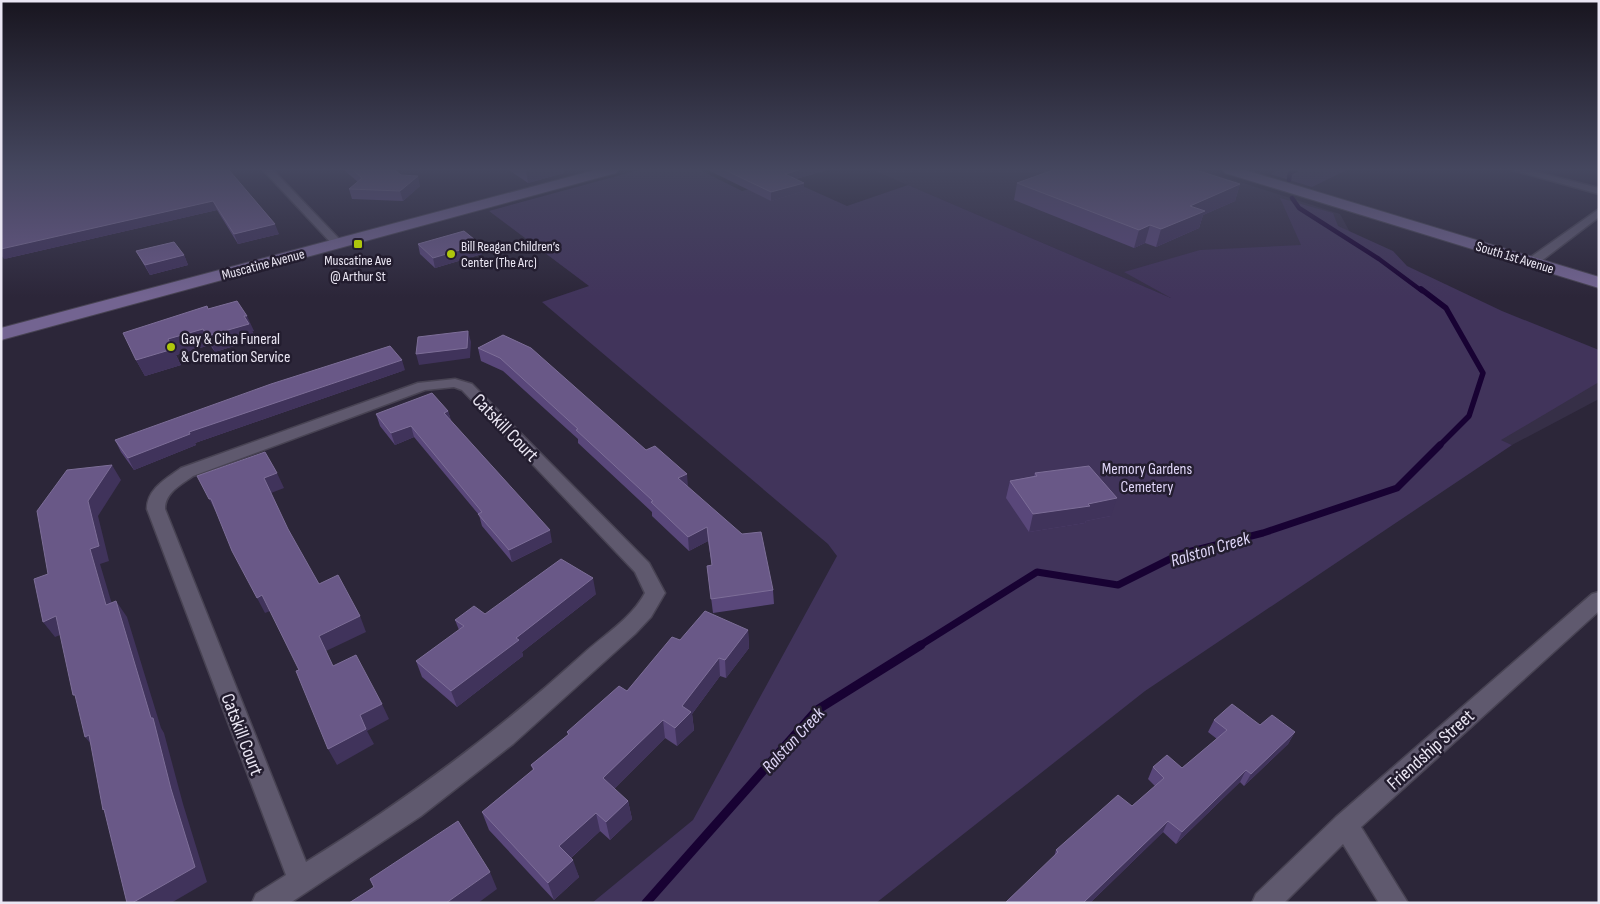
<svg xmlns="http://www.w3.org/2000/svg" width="1600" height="904" viewBox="0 0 1600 904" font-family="'Sofia Sans Condensed',sans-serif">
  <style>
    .built { fill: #362f47 }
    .green { fill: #41345b }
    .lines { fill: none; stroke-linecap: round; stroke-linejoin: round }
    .stream-far3 { stroke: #180233; stroke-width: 4.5 }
    .stream-far2 { stroke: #180233; stroke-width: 5.5 }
    .stream-far1 { stroke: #180233; stroke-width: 7 }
    .stream { stroke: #180233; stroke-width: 9 }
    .minor-casing { stroke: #484353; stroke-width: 3 }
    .secondary-casing { stroke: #484353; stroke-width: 2 }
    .minor { fill: #5f596e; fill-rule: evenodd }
    .secondary { fill: #736491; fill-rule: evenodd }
    .wall { fill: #59477a }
    .shaded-wall { fill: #40335b }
    .building { fill: #695887; stroke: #7d6e98 }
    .poi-dot { fill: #aec60c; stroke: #231d2f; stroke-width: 2 }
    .labels { text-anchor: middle; stroke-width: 5; stroke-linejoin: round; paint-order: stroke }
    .far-poi-label { font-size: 14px; fill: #eae6f3; stroke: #231d2f; text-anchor: start }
    .far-street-label { font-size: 14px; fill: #eae6f3; stroke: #231d2f }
    .poi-label { font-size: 16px; fill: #eae6f3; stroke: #231d2f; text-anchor: start }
    .park-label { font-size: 16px; fill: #dfd5f7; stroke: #231d2f }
    .water-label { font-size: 18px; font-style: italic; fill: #ded5f7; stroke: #231d2f }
    .near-street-label { font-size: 19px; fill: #eae6f3; stroke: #231d2f }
  </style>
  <rect width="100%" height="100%" fill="#2c2639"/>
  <path class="built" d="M873 170H1202L1240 182 1340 214 1369 267 1599 361V399L1512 445Z"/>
  <path class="green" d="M639 170H700L742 191 787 179 847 206 908 185 1171 298 1124 272 1200 250 1301 245 1280 198 1333 213 1338 226 1393 251 1407 266 1502 311 1599 350V382L1501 440 1512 445 1145 691 876 903H592L693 820 837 556 828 544 542 302 589 286 489 211Z
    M1280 170H1347L1312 187 1270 174Z"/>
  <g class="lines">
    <path class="stream-far3" d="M1289 180 1290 173 1296 170
      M1292 198 1299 208 1379 259 1422 291"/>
    <path class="stream-far2" d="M1421 289 1446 308 1483 373 1469 416 1439 446"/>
    <path class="stream-far1" d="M919 646 1037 572 1118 585 1180 554 1263 533 1397 488 1440 445"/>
    <path class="stream" d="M646 903 817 710 921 645"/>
    <defs>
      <path id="minor" d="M263 170H273L342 242V246H334Z
        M1512 170H1528L1599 188V194Z
        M1599 209V217L1536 265H1528V259Z
        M455 379 472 384 649 563 665 593 651 617 635 634 513 744 421 816 290 903H252L256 894 286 875 147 509C147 489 166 479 181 468L418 383ZM454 387 462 390 635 572 645 593C631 619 604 635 583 654 495 734 408 799 306 862L165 509C165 492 181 485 193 476L425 390Z
        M1599 592V611L1361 827 1408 903H1379L1343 844 1284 903H1252L1256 894 1336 817 1592 594Z"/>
      <path id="secondary" d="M595 170H618L616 173 1 340V328Z
        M1223 170H1245L1599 277V288L1225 173Z"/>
    </defs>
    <use href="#minor" class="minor-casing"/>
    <use href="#secondary" class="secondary-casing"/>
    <use href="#minor" class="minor"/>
    <use href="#secondary" class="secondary"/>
  </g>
  <path class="wall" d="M229 170 279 234 238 244 217 210 4 259Z
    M344 170H395L401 175 420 186 403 201 352 199 349 189 358 182Z
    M509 170H563L564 173 528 183Z
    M708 170H827L796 179 804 191 771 201Z
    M1017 183 1240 184 1235 201 1203 215 1199 228 1156 247 1145 243 1134 248 1014 200Z
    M418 244 482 254 435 268 420 254Z
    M136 251 184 255 188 265 150 275Z
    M208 309 254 331H252L256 339 215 352 210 345 176 355 181 365 145 376 136 360Z
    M503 335 688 487 773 590 774 604 713 613 707 566 712 565 708 541 689 551 652 516V512L578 443V439L503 371 481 361 478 348Z
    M405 370 195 443 196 445 134 470 121 452 115 440Z
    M448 411 451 421 552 542 512 562 482 526 479 515 414 437 395 445 380 426 376 414Z
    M1035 473 1111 516 1086 521 1085 523 1029 532 1006 498 1010 481 1034 476Z
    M596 594 522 652 523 656 457 707 422 677 416 661 459 630 455 620Z
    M748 630 749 648 726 678 720 676 692 714 694 730 677 746 665 738 614 789 628 801 632 819 610 840 600 831 571 858 579 877 554 900 489 830 482 812 533 770 531 765 568 735 567 732 627 691 680 640Z
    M1214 720 1260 725 1295 732 1288 744 1244 786 1240 782 1176 844 1163 832 1090 903H1005L1054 857 1056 850 1132 806 1155 786 1148 779 1153 767 1182 768 1217 739 1208 732Z"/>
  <path class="shaded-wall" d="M531 170H563L564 173 528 183 526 171Z
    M799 170H827L785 182V174Z
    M418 176 420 186 403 201 400 191Z
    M804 183V191L771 201V192Z
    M1240 184 1235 201 1203 215 1199 228 1156 247 1161 229 1190 206Z
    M213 201 217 210 4 259 1 255V249Z
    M275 224 279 234 238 244 234 234Z
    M1150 225 1145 243 1134 248 1139 230Z
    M480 244 482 254 435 268 433 258Z
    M184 255 188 265 150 275 145 265Z
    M244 316H247L254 331H252L256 339 215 352 207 336Z
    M203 329 210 345 176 355 181 365 145 376 136 360 168 339Z
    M468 331 471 342 470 358 419 365 416 354Z
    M402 360 405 370 195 443 196 445 134 470 128 458 189 432Z
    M448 411 452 423 444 413Z
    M411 426 414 437 395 445 391 433Z
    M112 465 121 480 98 516 109 561 100 564 117 621 106 605 90 549 88 501Z
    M277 473 284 488 271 493 264 478Z
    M687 474 688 487 678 478Z
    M1117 498 1111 516 1086 521 1085 523 1029 532 1033 514Z
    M209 499H211L217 514Z
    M707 527 708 541 689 551 688 537Z
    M550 530 552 542 512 562 509 550Z
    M593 578 596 594 522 652 523 656 457 707 451 691 516 638Z
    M262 595 270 611 265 613 257 598Z
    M116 601 127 617 161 728 164 733 183 804 207 882 171 903H132L171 789Z
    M56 616 68 632 55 637 43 622Z
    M360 616 366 632 326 651 319 636Z
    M748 630 749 648 726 678 725 660Z
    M719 658 720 676 692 714 694 730 677 746 675 728 682 706Z
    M382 704 389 719 367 731 374 744 337 765 328 749 360 715Z
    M663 720 665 738 607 796 603 778Z
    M1295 732 1288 744 1244 786 1251 774Z
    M89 735 98 752 85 737Z
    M1246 770 1240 782 1176 844 1182 832Z
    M628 801 632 819 610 840 606 822Z
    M596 813 600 831 565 863 559 846Z
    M1168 821 1163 832 1090 903H1083Z
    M573 860 579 877 554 900 548 883Z
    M490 872 497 889 478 903H446Z"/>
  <path class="building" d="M1 170H229L275 224 234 234 213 201 1 249Z
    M353 170H395L401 175 418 176 400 191 349 189 362 178Z
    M725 170H799L785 174 804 183 771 192Z
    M1053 170H1196L1240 184 1190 206 1205 211 1161 229 1150 225 1139 230 1017 183Z
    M464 231 480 244 433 258 418 244Z
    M174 242 184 255 145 265 136 251Z
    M237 301 247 316H244L249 324 207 336 203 329 168 339 173 349 136 360 123 333 207 306 208 309Z
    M468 331 467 348 416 354 418 337Z
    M503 335 531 348 646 450 655 446 687 474 678 478 742 534 761 532 773 590 711 599 707 566 712 565 707 527 688 537 651 502 653 501 576 430 578 429 500 358 478 348Z
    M390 346 402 360 189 432 190 434 128 458 115 440 271 384Z
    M432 393 448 411 444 413 550 530 509 550 478 514 482 512 411 426 391 433 376 414Z
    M265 452 277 473 264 478 288 529 319 584 338 575 360 616 319 636 333 666 356 655 382 704 360 715 366 729 328 749 296 671 299 670 262 595 257 598 232 551 211 499H209L197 476Z
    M112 465 88 501 99 546 90 549 106 605 116 601 151 718H153L171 789 195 867 132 903H127L104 809 103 810 89 735 85 737 75 695H73L56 616 43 622 34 579 48 574 37 511 67 470Z
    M1089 466 1117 498 1088 504 1090 506 1033 514 1010 481 1037 476 1035 473Z
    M561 559 593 578 516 638 519 640 451 691 416 661 464 626 455 620 474 606 485 614Z
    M705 611 748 630 725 660 719 658 682 706 691 712 675 728 663 720 603 778 628 801 606 822 596 813 559 846 573 860 548 883 482 812 534 769 531 765 569 734 567 732 619 686 627 691 672 637 680 640Z
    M1232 704 1260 725 1272 715 1295 732 1251 774 1246 770 1182 832 1168 821 1083 903H1005L1058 852 1056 850 1118 795 1132 806 1164 778 1153 767 1167 755 1182 768 1227 730 1214 720Z
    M458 821 490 872 446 903H349L374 887 370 879Z"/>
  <linearGradient id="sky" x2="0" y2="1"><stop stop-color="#18151f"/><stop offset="0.57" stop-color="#45475f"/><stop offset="1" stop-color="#45475f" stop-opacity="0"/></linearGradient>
  <rect width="1600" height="297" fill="url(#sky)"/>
  <g class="poi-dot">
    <rect x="353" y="239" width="10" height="10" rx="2.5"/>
    <circle cx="451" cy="254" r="5"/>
    <circle cx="171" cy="347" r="5"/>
  </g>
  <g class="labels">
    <g class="far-poi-label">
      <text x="461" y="251">Bill Reagan Children’s<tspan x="461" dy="16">Center (The Arc)</tspan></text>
      <text x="358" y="265" text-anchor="middle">Muscatine Ave<tspan x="358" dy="16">@ Arthur St</tspan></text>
    </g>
    <g class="far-street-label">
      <text transform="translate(1515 257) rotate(17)" y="5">South 1st Avenue</text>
      <text transform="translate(263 264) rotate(-15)" y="5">Muscatine Avenue</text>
    </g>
    <g class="poi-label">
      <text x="181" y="344">Gay &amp; Ciha Funeral<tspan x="181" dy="18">&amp; Cremation Service</tspan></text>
    </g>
    <g class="park-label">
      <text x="1147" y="474">Memory Gardens<tspan x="1147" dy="18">Cemetery</tspan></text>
    </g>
    <g class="water-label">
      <text transform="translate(1210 549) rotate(-17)" y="6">Ralston Creek</text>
      <text transform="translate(793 740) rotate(-47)" y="6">Ralston Creek</text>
    </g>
    <g class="near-street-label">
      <text transform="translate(506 427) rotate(46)" y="7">Catskill Court</text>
      <text transform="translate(243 734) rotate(69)" y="7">Catskill Court</text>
      <text transform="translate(1430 749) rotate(-42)" y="7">Friendship Street</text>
    </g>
  </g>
  <rect width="1600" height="904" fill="none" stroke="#eae6f3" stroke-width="5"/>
</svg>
